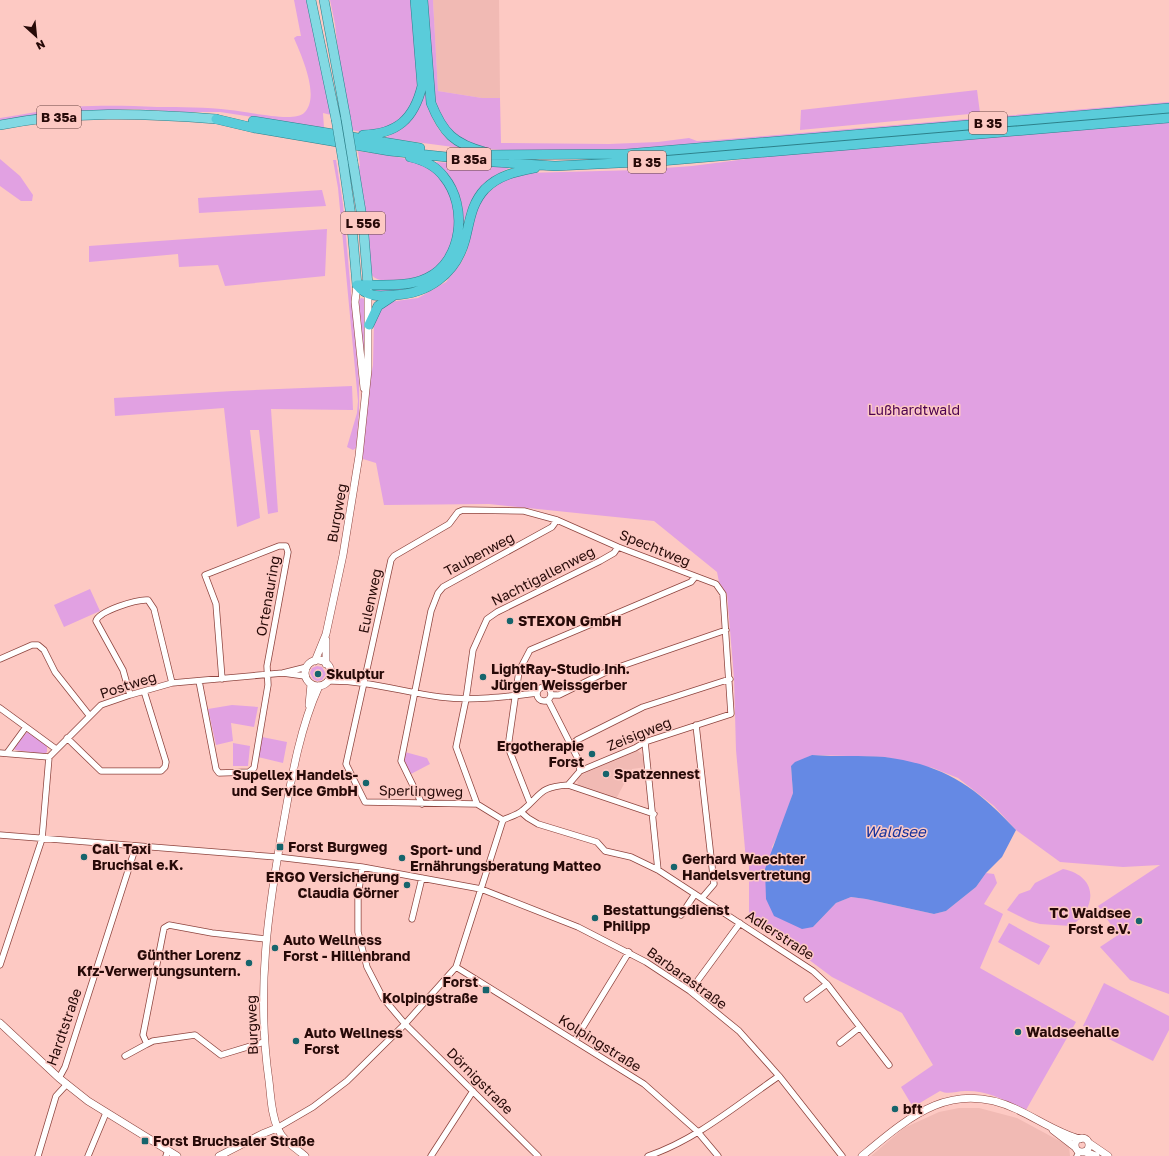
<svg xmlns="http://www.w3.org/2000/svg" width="1169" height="1156" viewBox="0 0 1169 1156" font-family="'Golos Text',sans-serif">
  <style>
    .built { fill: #f1bab4 }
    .green { fill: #e1a1e2 }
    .water { fill: #6589e4 }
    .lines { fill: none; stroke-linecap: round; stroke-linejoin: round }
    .minor-casing { stroke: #8e453f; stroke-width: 7 }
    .tertiary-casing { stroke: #8e453f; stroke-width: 8 }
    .primary-casing { stroke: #2d808a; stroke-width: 10 }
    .trunk-casing { stroke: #2d808a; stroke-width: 10 }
    .minor { stroke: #fff; stroke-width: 5.5 }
    .tertiary { stroke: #fff; stroke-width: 7 }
    .primary { stroke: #83d9e3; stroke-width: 9 }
    .trunk { stroke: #5accda; stroke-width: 9 }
    .primary-bridge-casing { stroke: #2d808a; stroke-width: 10; stroke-linecap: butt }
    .primary-bridge { stroke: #83d9e3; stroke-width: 9 }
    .poi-dot { fill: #16646c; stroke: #fdc9c3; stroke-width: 1.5 }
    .labels { text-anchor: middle; stroke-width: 3; stroke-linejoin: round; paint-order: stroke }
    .shield { fill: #fdc9c3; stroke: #674340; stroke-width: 1 }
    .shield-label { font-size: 13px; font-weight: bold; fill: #270a08 }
    .park-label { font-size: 14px; fill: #4c0050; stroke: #fdc9c3 }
    .street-label { font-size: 14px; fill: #270a08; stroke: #fdc9c3 }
    .poi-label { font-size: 14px; font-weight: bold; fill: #270a08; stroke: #fdc9c3; text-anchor: start }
    .water-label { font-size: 15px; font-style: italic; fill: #17329b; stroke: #fdc9c3 }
  </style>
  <rect width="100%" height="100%" fill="#fdc9c3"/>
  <path class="built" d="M433 0H499L500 98H482L438 91Z
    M633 751H638L643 755 646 767 632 769 616 799 578 786 577 779 579 776Z
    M959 1108H979L1017 1118 1069 1146 1070 1156H871L904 1128 939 1112Z"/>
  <path class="green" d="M294 0H309L331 115 323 113 324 128 220 112H183L134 109 62 112 0 122V118C25 114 50 109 75 107 102 105 130 106 157 107 181 107 206 107 230 110 245 111 294 123 304 113 321 97 301 55 294 38L297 36H301Z
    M330 0H412L418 90 411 108 396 124 365 133 352 130 339 60 335 24Z
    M426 0H433L438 91 482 98H500L501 143 609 144 658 142 689 138 697 141 716 140 1169 102V105L641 149 533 152 487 149 476 147 449 130 434 104Z
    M421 29C424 70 418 127 461 148L385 138 397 131 417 110Z
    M977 90 980 113 800 130 801 110Z
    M1169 122V994L1130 980 1100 947 1118 935 1098 906 1160 865 1123 867 1060 862 1016 830 994 806 958 778 933 768 885 757 812 755 791 766 793 793 781 829 772 847 813 927 836 903 851 897 866 899 934 914 946 911 976 887 986 873 994 874 997 883 984 904 1003 914 980 968 1076 1022 1026 1110C1006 1101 987 1090 965 1091 956 1091 949 1095 940 1091L913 1107 901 1087 933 1065 902 1013 832 977 785 942 757 926 749 912V857L746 860 736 750 734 678 727 594 719 582 717 572 654 521 489 504 384 505 376 463 363 459V451L369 387 373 365 374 322 378 312 389 302 418 298 446 282 461 263 467 251 474 214 483 197 502 181 525 173 638 170 692 166 777 155Z
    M358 151C384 155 412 156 434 171 460 188 462 248 437 267 424 277 410 280 394 280 386 280 377 282 372 275L356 167 360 166Z
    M0 159 20 176 33 195 32 201H21L0 186Z
    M333 160H336L343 204 359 381V413L356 448 353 450 347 447 357 413 358 401 338 188Z
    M435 162 512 167C495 174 479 185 471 202 463 217 463 233 457 249 449 272 428 287 404 290 395 291 383 293 374 290 384 284 409 290 424 283 455 270 471 226 459 195 454 181 445 173 435 164Z
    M322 190 326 206 199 213 198 198Z
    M327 229 325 276 225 286 218 265 179 267 178 254 89 262V246Z
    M361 298 365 299V376L358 301Z
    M352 386 353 410 271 409 278 512 268 514 259 430H250L260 518 237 527 224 408 115 416 114 398 233 391Z
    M90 589 100 611 64 627 54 605Z
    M317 666 322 667 326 674 322 680 317 681 313 679 310 673 312 668Z
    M232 705 258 707 254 727 231 723 233 741 216 745 208 709Z
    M27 732 47 745V752L44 754 15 750 14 748Z
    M262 737 287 742 283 763 258 757Z
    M233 743 250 746 248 766H233Z
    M405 752 427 758 430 764 409 775 403 761Z
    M1063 869C1098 876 1098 908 1071 926L1040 924 1029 921 1007 910 1019 894 1030 890 1035 883Z
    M1009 923 1050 946 1039 965 998 942Z
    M1104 983 1169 1016V1030L1153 1061 1083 1026Z"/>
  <path class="water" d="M812 755C836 757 861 755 885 757 945 765 976 787 1016 830L1002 857 986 873 976 887 946 911 934 914 866 899 851 897 836 903 813 927 802 929 774 916 766 899 765 869 793 793 791 766 795 762Z"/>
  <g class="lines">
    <defs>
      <path id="minor" d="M463 510 524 511 557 520 618 547 716 584 723 594 731 714 645 742 635 748 580 771 568 785C539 787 542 794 523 810 518 815 509 817 503 820L477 804 365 802 346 764 391 560 394 556 449 524 458 512Z
        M0 659 32 645H38L44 650 55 672 89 715
        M330 671 351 680
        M283 673 307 667
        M199 681 216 769 219 773 249 772 254 768 268 685 267 666 288 552 286 546H279L205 575 216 604 222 679
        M328 681C367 680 402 692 440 697 472 701 505 697 537 693
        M537 694a7 7 0 1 1 14 0a7 7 0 1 1-14 0Z
        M130 695 123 670 96 621C99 611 137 599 148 600L154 609 172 683
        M552 695H559L610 670 726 630
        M548 700 579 761 580 771
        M0 708 26 727 7 753
        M696 725 714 884 702 898
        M26 727 56 749
        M67 738 101 771H161L165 767 166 762 144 691
        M645 742 658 870
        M571 745 577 740 643 707 730 679
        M0 753 49 757 101 705 130 695 172 683 283 673 305 676
        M568 785 654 814
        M530 803 508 747 519 671 530 650 691 582 695 577
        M422 804 401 761 431 611 438 593 443 587 552 527 557 520
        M477 804 456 747 466 699 473 650 487 619 497 612 600 561 614 553 618 547
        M521 812 528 818 538 824 597 842 605 851 631 857 658 870 813 971 827 984 889 1065
        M0 835 277 857 362 867 481 889 578 927 646 962 690 991 739 1031 779 1076 842 1156
        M362 867 358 897V932L367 967 383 998 405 1024 538 1156
        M681 915 695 894
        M412 919 422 878
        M0 965 42 839 49 757
        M456 967 644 1084 697 1131 718 1156
        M690 991 740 923
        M807 999 827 984
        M575 1040 629 952
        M264 1042 221 1055 195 1035 153 1041 147 1044 143 1035 164 928 169 925 212 933 266 939
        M840 1043 860 1027
        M125 1056 147 1044
        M59 1078 65 1067 136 846
        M277 1128 313 1107 347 1081 405 1024 456 967 503 820
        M38 1156 56 1096 67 1084
        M88 1156 106 1113
        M166 1156 168 1150
        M431 1156 473 1091
        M648 1156C696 1140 738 1104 779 1076
        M1077 1156 1079 1152"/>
      <path id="tertiary" d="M357 285 355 302 364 388
        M326 640V664
        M305 673a13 13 0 1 1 26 0a13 13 0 1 1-26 0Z
        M315 661 326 634 343 555 359 456 368 370V289
        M309 705 311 684
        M0 1023 59 1078 88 1101 177 1156
        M1053 1130 1075 1147
        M1075 1145a7 7 0 1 1 14 0a7 7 0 1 1-14 0Z
        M1089 1143 1108 1156
        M1085 1152 1096 1156
        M219 1156 262 1134 277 1128
        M305 1156C296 1148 283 1141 278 1129 271 1114 271 1097 269 1081 256 991 268 909 284 820 292 775 300 728 319 686
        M862 1156C910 1116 952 1079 1016 1109 1036 1118 1059 1134 1080 1139"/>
      <path id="primary" d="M311 0 336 119
        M324 0 346 119
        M0 125C72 111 143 113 216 119
        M343 161 351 216 357 285
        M353 162 363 223 368 285"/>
      <path id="trunk" d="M423 0 431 103C443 133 454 144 485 152
        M216 119 254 128 390 151 494 162 555 166 661 161 1169 118
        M253 121 420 148
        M363 135C397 134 414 119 422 86L415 0
        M478 155 626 154 1169 108
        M357 285C367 298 380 296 394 295 428 294 456 274 465 240 470 221 471 204 485 189 499 175 515 172 535 168
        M357 285C379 284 407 288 427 278 463 261 468 206 444 177 436 166 423 160 410 157
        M369 325 378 306 393 296"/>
    </defs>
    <use href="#minor" class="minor-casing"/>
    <use href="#tertiary" class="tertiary-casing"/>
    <use href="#primary" class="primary-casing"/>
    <use href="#trunk" class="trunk-casing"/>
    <use href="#minor" class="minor"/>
    <use href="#tertiary" class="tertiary"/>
    <use href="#primary" class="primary"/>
    <use href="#trunk" class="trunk"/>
    <defs>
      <path id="primary-bridge" d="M336 119 343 161
        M346 119 353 162"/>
    </defs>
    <use href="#primary-bridge" class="primary-bridge-casing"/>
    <use href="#primary-bridge" class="primary-bridge"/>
  </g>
  <g class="poi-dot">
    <circle cx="510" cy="621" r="4"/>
    <circle cx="318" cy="674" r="4"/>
    <circle cx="483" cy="677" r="4"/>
    <circle cx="592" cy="754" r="4"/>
    <circle cx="606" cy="774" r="4"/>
    <circle cx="366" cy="783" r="4"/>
    <rect x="276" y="843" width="8" height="8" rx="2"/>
    <circle cx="84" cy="857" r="4"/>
    <circle cx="402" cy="858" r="4"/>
    <circle cx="674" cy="867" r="4"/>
    <circle cx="407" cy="885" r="4"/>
    <circle cx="595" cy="918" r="4"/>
    <circle cx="1139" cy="921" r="4"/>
    <circle cx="275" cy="948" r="4"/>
    <circle cx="249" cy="963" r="4"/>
    <rect x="482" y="986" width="8" height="8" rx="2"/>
    <circle cx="1018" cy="1032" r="4"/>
    <circle cx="296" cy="1041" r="4"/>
    <circle cx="895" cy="1109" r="4"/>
    <rect x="141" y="1137" width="8" height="8" rx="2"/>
  </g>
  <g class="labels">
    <g class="shield">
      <rect x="37" y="106" width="44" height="22" rx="3"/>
      <rect x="969" y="112" width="38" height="22" rx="3"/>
      <rect x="447" y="148" width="44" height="22" rx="3"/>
      <rect x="628" y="151" width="38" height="22" rx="3"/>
      <rect x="341" y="212" width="44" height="22" rx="3"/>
    </g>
    <g class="shield-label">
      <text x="59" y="122">B 35a</text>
      <text x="988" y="128">B 35</text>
      <text x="469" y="164">B 35a</text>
      <text x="647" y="167">B 35</text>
      <text x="363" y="228">L 556</text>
    </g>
    <g class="park-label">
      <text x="914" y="415">Lußhardtwald</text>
    </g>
    <g class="street-label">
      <text transform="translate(337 513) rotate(-80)" y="5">Burgweg</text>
      <text transform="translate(655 548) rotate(22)" y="5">Spechtweg</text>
      <text transform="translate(479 554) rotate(-28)" y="5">Taubenweg</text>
      <text transform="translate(543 576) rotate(-27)" y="5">Nachtigallenweg</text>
      <text transform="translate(268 596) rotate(-80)" y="5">Ortenauring</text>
      <text transform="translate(370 601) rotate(-78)" y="5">Eulenweg</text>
      <text transform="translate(128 685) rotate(-18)" y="5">Postweg</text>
      <text transform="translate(639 734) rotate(-22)" y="5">Zeisigweg</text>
      <text transform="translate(421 791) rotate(1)" y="5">Sperlingweg</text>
      <text transform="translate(780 935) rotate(33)" y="5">Adlerstraße</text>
      <text transform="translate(687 978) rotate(36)" y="5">Barbarastraße</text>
      <text transform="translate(252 1025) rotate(-92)" y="5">Burgweg</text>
      <text transform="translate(64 1027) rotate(-71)" y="5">Hardtstraße</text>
      <text transform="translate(600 1043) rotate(32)" y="5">Kolpingstraße</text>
      <text transform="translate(480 1081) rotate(45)" y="5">Dörnigstraße</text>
    </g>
    <g class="poi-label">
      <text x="518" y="626">STEXON GmbH</text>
      <text x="491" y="674">LightRay-Studio Inh.<tspan x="491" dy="16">Jürgen Weissgerber</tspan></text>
      <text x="326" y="679">Skulptur</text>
      <text x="584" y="751" text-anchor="end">Ergotherapie<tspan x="584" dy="16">Forst</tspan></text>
      <text x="614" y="779">Spatzennest</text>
      <text x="358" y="780" text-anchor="end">Supellex Handels-<tspan x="358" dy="16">und Service GmbH</tspan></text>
      <text x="288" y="852">Forst Burgweg</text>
      <text x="92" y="854">Call Taxi<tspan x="92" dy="16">Bruchsal e.K.</tspan></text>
      <text x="410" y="855">Sport- und<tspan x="410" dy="16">Ernährungsberatung Matteo</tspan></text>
      <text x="682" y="864">Gerhard Waechter<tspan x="682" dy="16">Handelsvertretung</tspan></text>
      <text x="399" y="882" text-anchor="end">ERGO Versicherung<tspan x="399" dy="16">Claudia Görner</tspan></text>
      <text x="603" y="915">Bestattungsdienst<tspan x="603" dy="16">Philipp</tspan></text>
      <text x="1131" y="918" text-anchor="end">TC Waldsee<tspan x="1131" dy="16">Forst e.V.</tspan></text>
      <text x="283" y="945">Auto Wellness<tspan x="283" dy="16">Forst - Hillenbrand</tspan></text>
      <text x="241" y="960" text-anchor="end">Günther Lorenz<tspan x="241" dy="16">Kfz-Verwertungsuntern.</tspan></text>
      <text x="478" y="987" text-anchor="end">Forst<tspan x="478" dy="16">Kolpingstraße</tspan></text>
      <text x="1026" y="1037">Waldseehalle</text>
      <text x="304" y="1038">Auto Wellness<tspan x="304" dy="16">Forst</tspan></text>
      <text x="903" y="1114">bft</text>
      <text x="153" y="1146">Forst Bruchsaler Straße</text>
    </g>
    <g class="water-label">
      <text x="895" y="837">Waldsee</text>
    </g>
  </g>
  <g transform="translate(36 36) rotate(153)" stroke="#fdc9c3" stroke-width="3" paint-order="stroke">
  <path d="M0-3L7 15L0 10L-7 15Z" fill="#270a08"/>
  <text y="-6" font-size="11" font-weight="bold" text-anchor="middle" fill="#270a08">N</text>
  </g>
</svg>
